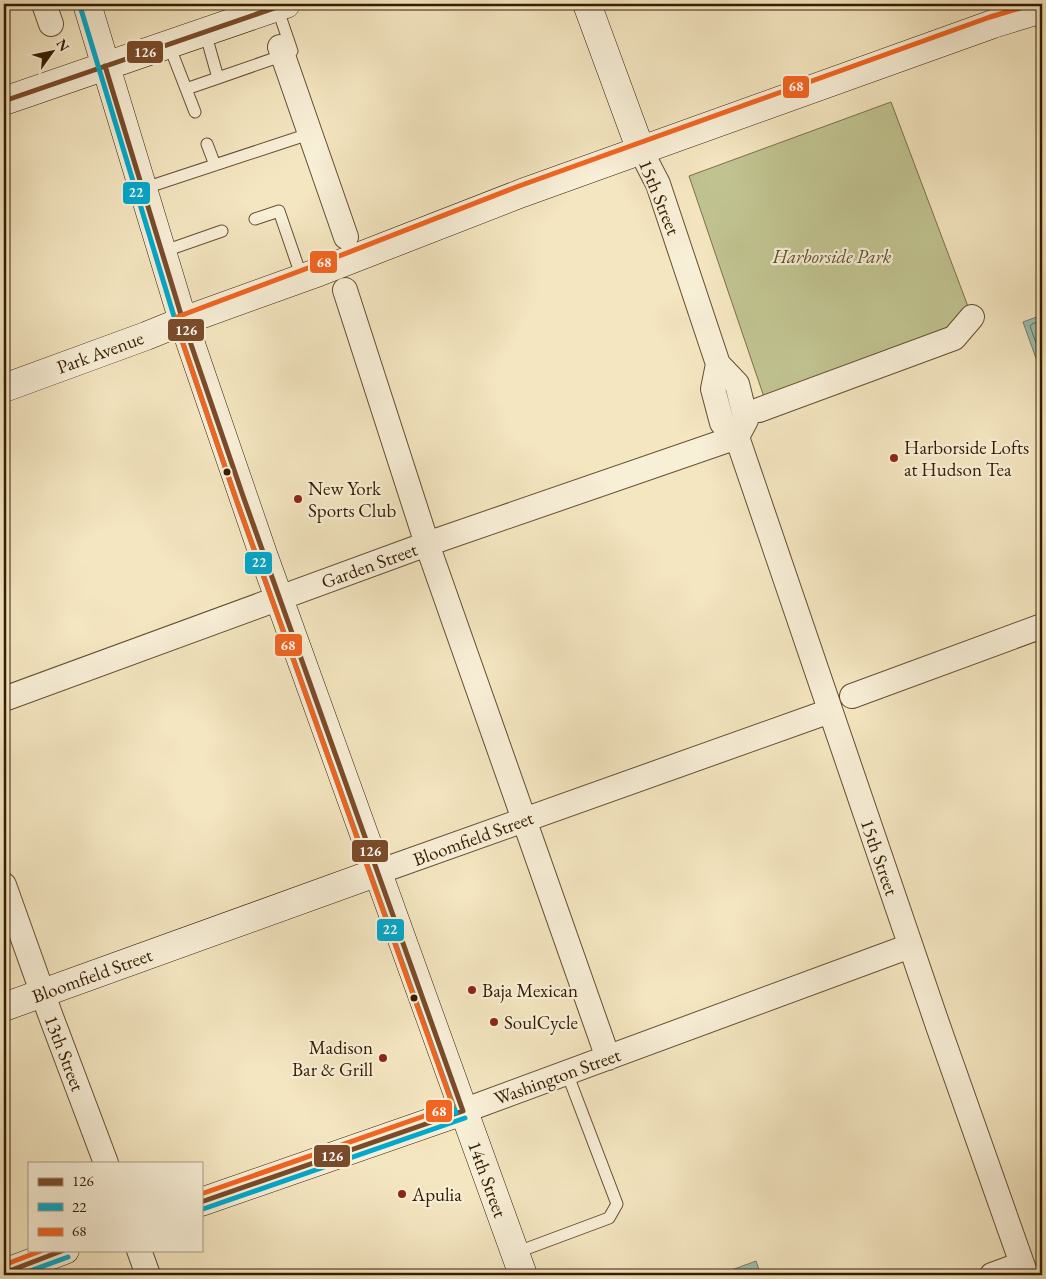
<svg xmlns="http://www.w3.org/2000/svg" width="1046" height="1279" viewBox="0 0 1046 1279" font-family="'EB Garamond',serif">
  <style>
    .green { fill: #c0c390; stroke: #7a7048 }
    .water { fill: #9cc0b2; stroke: #727e6b }
    .lines { fill: none; stroke-linecap: round; stroke-linejoin: round }
    .shore { stroke: #686e59; stroke-width: 1 }
    .lane-casing { stroke: #644e30; stroke-width: 13 }
    .street-casing { stroke: #644e30; stroke-width: 26 }
    .secondary-casing { stroke: #341c00; stroke-width: 29 }
    .lane { stroke: #f8efd7; stroke-width: 11 }
    .street { stroke: #f8efd7; stroke-width: 24 }
    .secondary { stroke: #f8efd7; stroke-width: 28 }
    .bus-1-casing { stroke: #f8efd7; stroke-width: 9 }
    .bus-2-casing { stroke: #f8efd7; stroke-width: 9 }
    .bus-3-casing { stroke: #f8efd7; stroke-width: 9 }
    .bus-1 { stroke: #7a4b2a; stroke-width: 5 }
    .bus-2 { stroke: #00a9ce; stroke-width: 5 }
    .bus-3 { stroke: #f26522; stroke-width: 5 }
    .poi-dot { fill: #8f2418; stroke: #f8efd7; stroke-width: 2 }
    .bus-dot { fill: #341c00; stroke: #f8efd7; stroke-width: 2 }
    .labels { text-anchor: middle; stroke-width: 4.5; stroke-linejoin: round; paint-order: stroke }
    .street-label { font-size: 19px; fill: #341c00; stroke: #f8efd7 }
    .park-label { font-size: 19px; font-style: italic; fill: #5e4e2b; stroke: #f8efd7 }
    .poi-label { font-size: 19px; fill: #341c00; stroke: #f8efd7; text-anchor: start }
    .line-badge { stroke: #f8efd7; stroke-width: 2 }
    .badge-label { font-size: 14px; text-anchor: middle; font-weight: bold; fill: #fff }
  </style>
  <rect width="100%" height="100%" fill="#f4e6c1"/>
  <filter id="stains"><feTurbulence type="fractalNoise" baseFrequency=".004" numOctaves="4"/><feColorMatrix values="0 0 0 0 .2 0 0 0 0 .09 0 0 0 0 .02 0 0 0 .5 -.17"/></filter>
  <radialGradient id="worn" r=".72"><stop offset=".6" stop-color="#630" stop-opacity="0"/><stop offset="1" stop-color="#630" stop-opacity=".3"/></radialGradient>
  <path class="green" d="M891 102 972 317 952 338 764 397 689 176Z"/>
  <path class="water" d="M1042 315V375L1023 322Z
    M756 1261 761 1275H718Z"/>
  <g class="lines">
    <path class="shore" d="M1042 320 1032 324 1030 326 1042 360"/>
    <defs>
      <path id="lane" d="M277 7 292 51
        M205 32 218 78 287 54
        M169 45 195 112
        M186 89 218 78
        M207 144 215 165
        M142 189 312 133
        M255 219 279 211 302 278
        M162 252 222 231
        M515 1253 609 1218 617 1204 567 1073"/>
      <path id="street" d="M44 4 51 24
        M280 47 346 237
        M641 151 658 184 718 364 737 384 746 420 737 437
        M345 290 427 544 608 1058
        M718 364 713 389 722 423 737 437 938 1026 1026 1275
        M759 410 954 338 972 317
        M852 696 1042 626
        M4 699 427 544 737 437
        M378 872 830 711
        M4 885 50 1014 106 1163
        M463 1111 910 946
        M139 1250 148 1275
        M992 1275 1022 1264"/>
      <path id="secondary" d="M87 4 183 321 263 554 523 1275
        M587 4 641 151
        M4 101 286 4
        M4 388 146 336 183 321 319 272 522 193 993 24 1042 9
        M4 1007 378 872
        M201 1202 463 1111
        M4 1273 65 1250"/>
    </defs>
    <use href="#lane" class="lane-casing"/>
    <use href="#street" class="street-casing"/>
    <use href="#secondary" class="secondary-casing"/>
    <use href="#lane" class="lane"/>
    <use href="#street" class="street"/>
    <use href="#secondary" class="secondary"/>
    <defs>
      <path id="bus-1" d="M105 66 183 321 243 496 463 1111
        M4 101 286 4
        M201 1202 463 1111
        M4 1273 64 1250"/>
      <path id="bus-2" d="M80 6 176 323 236 499 456 1113
        M203 1209 465 1118
        M19 1275 68 1257"/>
      <path id="bus-3" d="M201 1194 453 1106 236 499 176 323 177 317 316 265 519 186 990 17 1034 4
        M4 1265 43 1250"/>
    </defs>
    <use href="#bus-1" class="bus-1-casing"/>
    <use href="#bus-2" class="bus-2-casing"/>
    <use href="#bus-3" class="bus-3-casing"/>
    <use href="#bus-1" class="bus-1"/>
    <use href="#bus-2" class="bus-2"/>
    <use href="#bus-3" class="bus-3"/>
  </g>
  <g class="poi-dot">
    <circle cx="894" cy="458" r="5"/>
    <circle cx="298" cy="499" r="5"/>
    <circle cx="472" cy="990" r="5"/>
    <circle cx="494" cy="1022" r="5"/>
    <circle cx="383" cy="1058" r="5"/>
    <circle cx="402" cy="1194" r="5"/>
  </g>
  <g class="bus-dot">
    <circle cx="227" cy="472" r="4.5"/>
    <circle cx="414" cy="998" r="4.5"/>
  </g>
  <g class="labels">
    <g class="street-label">
      <text transform="translate(660 197) rotate(68)" y="7">15th Street</text>
      <text transform="translate(100 352) rotate(-20)" y="7">Park Avenue</text>
      <text transform="translate(369 565) rotate(-20)" y="7">Garden Street</text>
      <text transform="translate(473 838) rotate(-20)" y="7">Bloomfield Street</text>
      <text transform="translate(880 857) rotate(71)" y="7">15th Street</text>
      <text transform="translate(92 975) rotate(-20)" y="7">Bloomfield Street</text>
      <text transform="translate(65 1053) rotate(69)" y="7">13th Street</text>
      <text transform="translate(557 1076) rotate(-20)" y="7">Washington Street</text>
      <text transform="translate(488 1179) rotate(70)" y="7">14th Street</text>
    </g>
    <g class="park-label">
      <text x="832" y="263">Harborside Park</text>
    </g>
    <g class="poi-label">
      <text x="904" y="454">Harborside Lofts<tspan x="904" dy="22">at Hudson Tea</tspan></text>
      <text x="308" y="495">New York<tspan x="308" dy="22">Sports Club</tspan></text>
      <text x="482" y="997">Baja Mexican</text>
      <text x="504" y="1029">SoulCycle</text>
      <text x="373" y="1054" text-anchor="end">Madison<tspan x="373" dy="22">Bar &amp; Grill</tspan></text>
      <text x="412" y="1201">Apulia</text>
    </g>
  </g>
  <g class="line-badge">
    <rect x="126" y="40" width="38" height="24" rx="5" fill="#7a4b2a"/>
    <rect x="782" y="75" width="28" height="24" rx="5" fill="#f26522"/>
    <rect x="122" y="181" width="29" height="24" rx="5" fill="#00a9ce"/>
    <rect x="309" y="250" width="29" height="24" rx="5" fill="#f26522"/>
    <rect x="167" y="318" width="38" height="24" rx="5" fill="#7a4b2a"/>
    <rect x="244" y="551" width="29" height="24" rx="5" fill="#00a9ce"/>
    <rect x="274" y="633" width="29" height="24" rx="5" fill="#f26522"/>
    <rect x="351" y="839" width="38" height="24" rx="5" fill="#7a4b2a"/>
    <rect x="376" y="918" width="29" height="24" rx="5" fill="#00a9ce"/>
    <rect x="425" y="1099" width="28" height="24" rx="5" fill="#f26522"/>
    <rect x="313" y="1144" width="38" height="24" rx="5" fill="#7a4b2a"/>
  </g>
  <g class="badge-label">
    <text x="145" y="57">126</text>
    <text x="796" y="91">68</text>
    <text x="136" y="197">22</text>
    <text x="324" y="267">68</text>
    <text x="186" y="335">126</text>
    <text x="259" y="567">22</text>
    <text x="288" y="650">68</text>
    <text x="370" y="856">126</text>
    <text x="390" y="934">22</text>
    <text x="439" y="1116">68</text>
    <text x="332" y="1161">126</text>
  </g>
  <rect width="1046" height="1279" fill="none" stroke="#f4e6c1" stroke-width="20"/>
  <rect x="5" y="5" width="1036" height="1269" fill="none" stroke="#341c00" stroke-width="2.5"/>
  <rect x="10" y="10" width="1026" height="1259" fill="none" stroke="#341c00"/>
  <rect x="28" y="1162" width="175" height="90" fill="#f8efd7" stroke="#aa9b81"/>
  <rect x="38" y="1178" width="25" height="8" fill="#7a4b2a" stroke="#aa9b81"/>
  <text x="72" y="1186" font-size="15" fill="#341c00">126</text>
  <rect x="38" y="1203" width="25" height="8" fill="#00a9ce" stroke="#aa9b81"/>
  <text x="72" y="1212" font-size="15" fill="#341c00">22</text>
  <rect x="38" y="1228" width="25" height="8" fill="#f26522" stroke="#aa9b81"/>
  <text x="72" y="1236" font-size="15" fill="#341c00">68</text>
  <g transform="translate(52 52) rotate(57)" stroke="#f8efd7" stroke-width="4" paint-order="stroke">
  <path d="M0-4L9 19L0 12L-9 19Z" fill="#341c00"/>
  <text y="-8" font-size="14" font-weight="bold" text-anchor="middle" fill="#341c00">N</text>
  </g>
  <rect width="100%" height="100%" filter="url(#stains)"/>
  <rect width="100%" height="100%" fill="url(#worn)"/>
</svg>
